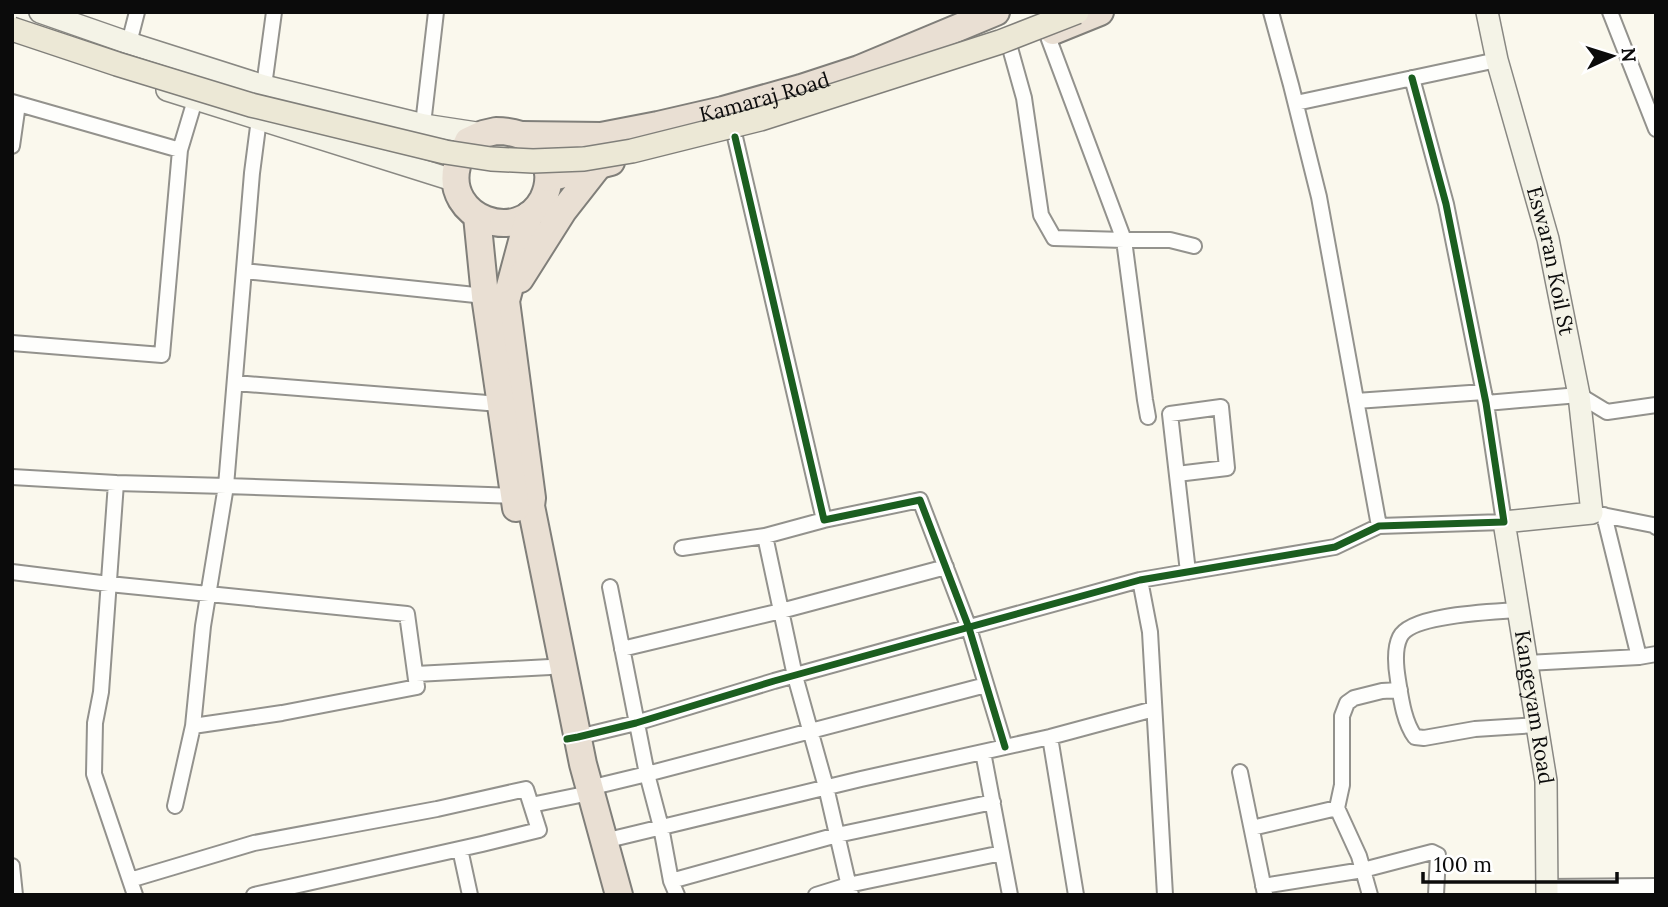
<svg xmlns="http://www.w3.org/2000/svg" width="1668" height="907" viewBox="0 0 1668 907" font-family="Lora,serif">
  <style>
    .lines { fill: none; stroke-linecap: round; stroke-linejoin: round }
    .street-casing { stroke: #93928d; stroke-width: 18 }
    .secondary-casing { stroke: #898883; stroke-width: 24 }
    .highway-casing { stroke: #807f7a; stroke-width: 30 }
    .street { stroke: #fefefc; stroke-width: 14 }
    .secondary { stroke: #f4f3e7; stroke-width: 21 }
    .highway { stroke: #e9dfd3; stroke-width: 26 }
    .primary-bridge-casing { stroke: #807f7a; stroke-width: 26; stroke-linecap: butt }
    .primary-bridge { stroke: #ece8d6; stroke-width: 23 }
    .cycleway-casing { stroke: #fff; stroke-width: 11 }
    .cycleway { stroke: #1b5e20; stroke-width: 7 }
    .labels { text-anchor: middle; stroke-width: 7; stroke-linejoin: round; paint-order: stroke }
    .street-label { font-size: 21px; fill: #0b0b0b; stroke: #fff }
  </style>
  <rect width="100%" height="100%" fill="#faf8ed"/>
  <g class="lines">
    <defs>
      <path id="street" d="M1271 12 1291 85 1319 197 1379 526
        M1610 12 1656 129
        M129 43 137 12
        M1010 48 1024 98 1041 215 1054 238 1124 240 1047 34
        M264 86 274 12
        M12 102 180 150
        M1296 103 1497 60
        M422 133 436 12
        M735 137 824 520 920 500 969 628 1005 747
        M12 146 18 104
        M244 271 485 296
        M12 343 162 355 180 150 195 100
        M235 383 500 404
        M1356 401 1484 392
        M1486 403 1579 395 1607 412 1656 405
        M1148 417 1145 400 1124 240H1170L1194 246
        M1177 474 1227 468 1221 407 1170 414 1188 572
        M12 477 116 483 226 486 252 173 259 119
        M116 483 101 692 95 723 94 774 135 895
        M1597 514 1653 525 1656 527
        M1604 515 1639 657
        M824 520 765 536 795 676 826 787 851 895
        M682 548 765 536
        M12 572 109 584 407 614 417 687 282 713 193 726
        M1140 580 1150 632 1165 895
        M610 587 647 774 661 827 671 881 677 895
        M1518 610C1494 612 1411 614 1400 637 1394 649 1396 668 1398 680 1401 699 1404 722 1415 737L1424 738 1475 729 1537 725
        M622 649 781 611 946 567
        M1527 663 1639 657 1656 654
        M416 674 550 667
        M1050 737 1076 895
        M574 738 636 723 774 681 1140 580 1335 547 1379 526 1504 522 1486 403 1446 204 1412 78
        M983 752 1010 895
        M1240 772 1265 894
        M589 788 647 774 986 685
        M531 805 580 795
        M175 806 193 726 203 626 226 486 520 496
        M1252 828 1337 808
        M604 841 861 779 1050 737 1154 709
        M460 849 470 895
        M12 866 15 895
        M130 880 254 843 437 809 526 789 539 830 482 844 254 895
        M671 881 837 835 993 802
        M1263 886 1363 870 1432 852 1438 855 1436 895
        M1547 887 1656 886
        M816 895 848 885 1002 853
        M1370 895 1359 856 1337 808 1342 785V716L1347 703 1354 698 1382 691 1400 690"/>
      <g id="secondary">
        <path d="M40 12 129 43 264 86 424 125 483 134"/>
        <path id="s1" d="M1487 12 1497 60 1548 239 1579 395 1592 513 1504 522 1546 781 1547 895"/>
        <path d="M167 90 456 181"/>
      </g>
      <g id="highway">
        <path d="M1053 31 1100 12"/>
        <path d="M496 131C516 131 535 137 544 157 550 171 550 185 543 199 518 246 444 218 457 166 459 157 465 149 468 141L483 134Z"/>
        <path id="s2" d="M522 135 601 136 658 125 723 110 801 88 859 69 996 12"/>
        <path d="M549 178 611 162"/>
        <path d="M529 215 506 301 532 498 531 506 583 764 619 895"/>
        <path d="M477 216 485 296 516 508"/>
        <path d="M520 279 563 211 599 165V160"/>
      </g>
    </defs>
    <use href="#street" class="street-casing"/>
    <use href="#secondary" class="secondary-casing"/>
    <use href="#highway" class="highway-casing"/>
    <use href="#street" class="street"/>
    <use href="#secondary" class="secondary"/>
    <use href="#highway" class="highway"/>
    <defs>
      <path id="primary-bridge" d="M12 29 117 64 251 105 445 152 491 159 533 161 584 159 632 151 760 119 1000 42 1077 12"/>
    </defs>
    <use href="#primary-bridge" class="primary-bridge-casing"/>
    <use href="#primary-bridge" class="primary-bridge"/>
    <defs>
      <path id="cycleway" d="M735 137 824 520 920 500 969 628 1005 747
        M567 739 578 737 636 723 774 681 1140 580 1335 547 1379 526 1504 522 1486 403 1446 204 1412 78"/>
    </defs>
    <use href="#cycleway" class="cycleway-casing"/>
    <use href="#cycleway" class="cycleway"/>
  </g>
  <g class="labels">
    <g class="street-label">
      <text dy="7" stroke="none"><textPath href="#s2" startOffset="247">Kamaraj Road</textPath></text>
      <text dy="7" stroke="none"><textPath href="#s1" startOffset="257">Eswaran Koil St</textPath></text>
      <text dy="7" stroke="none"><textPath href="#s1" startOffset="789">Kangeyam Road</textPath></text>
    </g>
  </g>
  <rect width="1668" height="907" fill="none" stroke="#0b0b0b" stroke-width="28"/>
  <g transform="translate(1612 56) rotate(86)" stroke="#ffffff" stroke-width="5" paint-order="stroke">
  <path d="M0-5L12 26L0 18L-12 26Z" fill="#0b0b0b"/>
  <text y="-10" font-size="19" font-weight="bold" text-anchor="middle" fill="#0b0b0b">N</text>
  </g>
  <path d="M1423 872v10h194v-10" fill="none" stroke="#0b0b0b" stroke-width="3.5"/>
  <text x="1434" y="872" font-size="21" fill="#0b0b0b" stroke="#ffffff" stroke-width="5" paint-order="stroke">100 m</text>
</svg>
